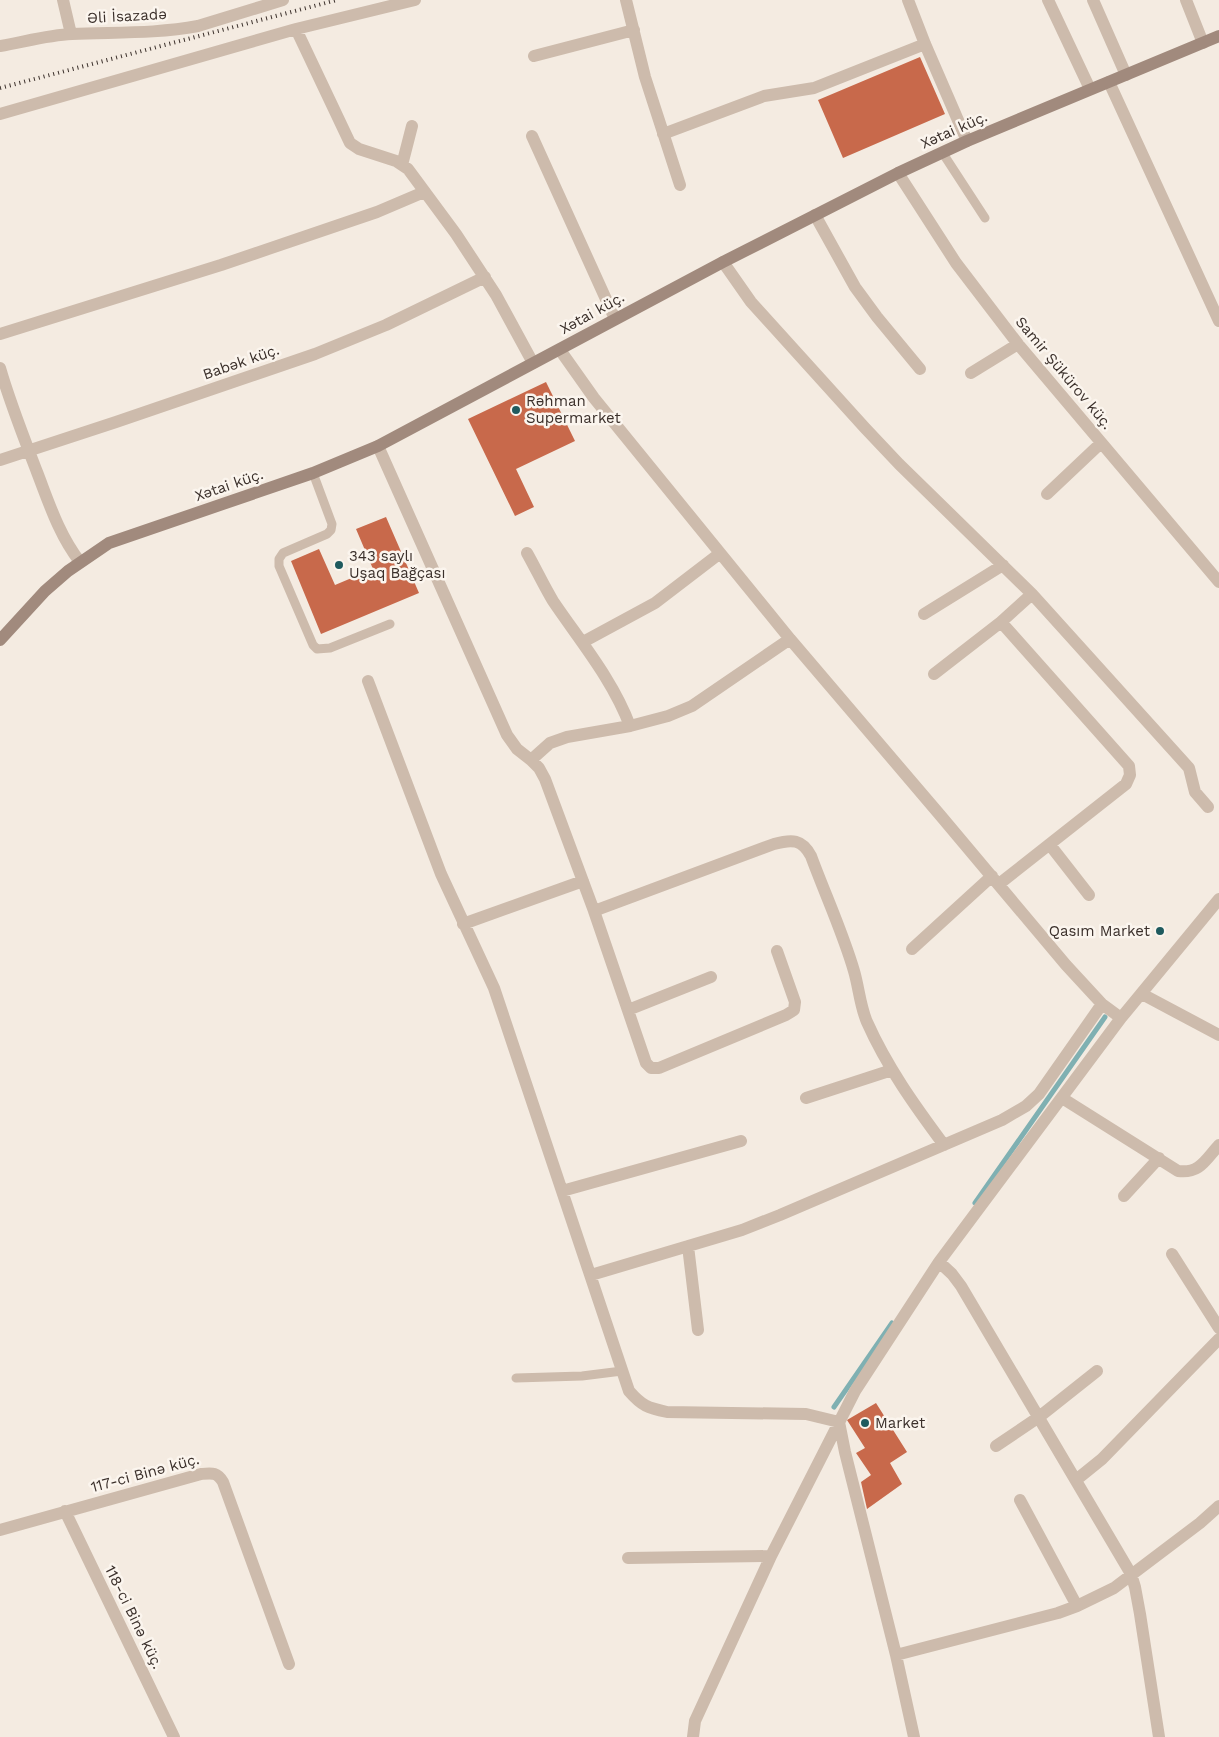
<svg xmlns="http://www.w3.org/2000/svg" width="1219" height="1737" viewBox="0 0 1219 1737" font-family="'Work Sans',sans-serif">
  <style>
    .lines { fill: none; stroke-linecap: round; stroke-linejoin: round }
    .stream { stroke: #7fb0b2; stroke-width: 5 }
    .building { fill: #c8694b }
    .lane { stroke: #cdbbac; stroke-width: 9 }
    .street { stroke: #cdbbac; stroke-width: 12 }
    .secondary { stroke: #a18a7d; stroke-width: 12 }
    .rail { stroke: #3b302b; stroke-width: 4; stroke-dasharray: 1 4; stroke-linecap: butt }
    .poi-dot { fill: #1f5a5e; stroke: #fbf5ee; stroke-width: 2 }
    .labels { text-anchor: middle; stroke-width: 5; stroke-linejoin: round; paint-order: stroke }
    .street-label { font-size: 15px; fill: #3b302b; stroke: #fbf5ee }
    .poi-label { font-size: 15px; fill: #3b302b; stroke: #fbf5ee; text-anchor: start }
  </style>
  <rect width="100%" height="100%" fill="#f4ebe1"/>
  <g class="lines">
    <path class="stream" d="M975 1203 1105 1017
      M834 1407 892 1323"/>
  </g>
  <path class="building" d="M920 57 945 114 843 158 818 100Z
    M546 382 575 441 516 469 534 507 515 516 468 419Z
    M386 517 419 593 321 634 291 561 319 549 335 585 373 569 356 529Z
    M876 1403 907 1452 890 1463 902 1484 867 1509 861 1482 871 1475 856 1453 865 1448 847 1420Z"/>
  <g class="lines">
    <path class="lane" d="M942 152 985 218
      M313 473 332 524 331 530 327 534 283 553 279 559V566L313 645 317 649 330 648 390 624
      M516 1378 582 1376 622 1371"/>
    <path class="street" d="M63 0 71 34
      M626 0 645 77 680 185
      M908 0 925 44 967 141
      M1048 0 1090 89
      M1093 0 1126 75
      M1186 0 1203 43
      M296 29 350 143 359 149 396 161 408 169 456 234 496 295 533 363
      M0 46C24 42 48 35 72 34 114 32 156 34 198 26L283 0
      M534 56 634 30
      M1109 82 1219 321
      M0 114 296 29 415 0
      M663 134 764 96 814 88 925 44
      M532 136 615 319
      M402 165 412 126
      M898 173 956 263 1018 344 1219 582
      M815 215 855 287 877 317 920 369
      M723 262 751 302 865 428 899 464 1032 594 1180 758 1189 768 1195 792 1208 807
      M0 334 221 265 377 212 424 192
      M560 350 594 398 790 639 940 815 1066 965 1102 1004 1121 1018
      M0 368C10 403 24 438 37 472 49 503 59 535 80 562
      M971 373 1018 344
      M378 446 507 735 517 749 531 760 539 768 545 779 594 911 646 1063 651 1068H659L786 1015 794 1010 795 1002 777 951
      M0 460 116 422 315 354 386 325 485 277
      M1047 494 1101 443
      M527 553C536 569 544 586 553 601 580 641 613 680 630 726
      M924 614 1003 565
      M583 642 655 603 719 554
      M934 674 1001 622 1032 594
      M368 681 441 874 494 988 629 1391C642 1406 648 1408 667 1412L806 1414 839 1422
      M531 760 550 743 567 737 630 726 668 716 692 706 790 639
      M1050 845 1089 895
      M999 884 1126 784 1130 775 1129 766 1001 622
      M594 911 774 844C792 839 802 839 811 856 825 894 843 933 854 971 859 988 860 1006 867 1022 887 1067 915 1106 944 1145
      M463 924 583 881
      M912 949 992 876
      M1142 994 1219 1035
      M628 1010 711 977
      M806 1098 892 1070
      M1062 1098 1178 1171C1200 1174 1206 1159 1219 1145
      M562 1191 741 1141
      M1124 1196 1159 1158
      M688 1246 698 1330
      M1172 1254 1219 1328
      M939 1262 952 1274 961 1286 1131 1574 1135 1587 1140 1614 1159 1737
      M591 1275 742 1230 780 1215 1002 1120 1026 1106 1039 1094 1102 1004
      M839 1422 845 1452 896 1655 914 1737
      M996 1446 1039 1417 1097 1371
      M1076 1480 1102 1459 1219 1339
      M1020 1500 1077 1606
      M65 1511 174 1737
      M0 1530 201 1474C212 1473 217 1472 223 1482L289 1664
      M628 1558 771 1556
      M896 1655 1058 1613 1077 1606 1114 1588 1200 1523 1219 1506
      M693 1737 695 1721 771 1556 855 1391 939 1262 1121 1018 1219 899"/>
    <path class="secondary" d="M0 640 45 591 68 571 109 543 313 473 378 446 723 262 898 173 967 141 1219 36"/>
    <path class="rail" d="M0 88 337 0"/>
  </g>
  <g class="poi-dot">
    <circle cx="516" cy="410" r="5"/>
    <circle cx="339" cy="565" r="5"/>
    <circle cx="1160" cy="931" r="5"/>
    <circle cx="865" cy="1423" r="5"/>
  </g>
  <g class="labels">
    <g class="street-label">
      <text transform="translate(127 16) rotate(-3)" y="5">Əli İsazadə</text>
      <text transform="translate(954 130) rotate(-24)" y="5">Xətai küç.</text>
      <text transform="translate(592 313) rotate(-29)" y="5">Xətai küç.</text>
      <text transform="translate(241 362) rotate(-19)" y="5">Babək küç.</text>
      <text transform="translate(1064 373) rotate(50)" y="5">Samir Şükürov küç.</text>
      <text transform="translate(229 485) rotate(-19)" y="5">Xətai küç.</text>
      <text transform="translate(145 1473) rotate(-15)" y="5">117-ci Binə küç.</text>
      <text transform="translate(134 1617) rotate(64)" y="5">118-ci Binə küç.</text>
    </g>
    <g class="poi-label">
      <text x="526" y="406">Rəhman<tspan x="526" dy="17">Supermarket</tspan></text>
      <text x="349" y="561">343 saylı<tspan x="349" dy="17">Uşaq Bağçası</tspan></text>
      <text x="1150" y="936" text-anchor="end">Qasım Market</text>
      <text x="875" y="1428">Market</text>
    </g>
  </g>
</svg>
